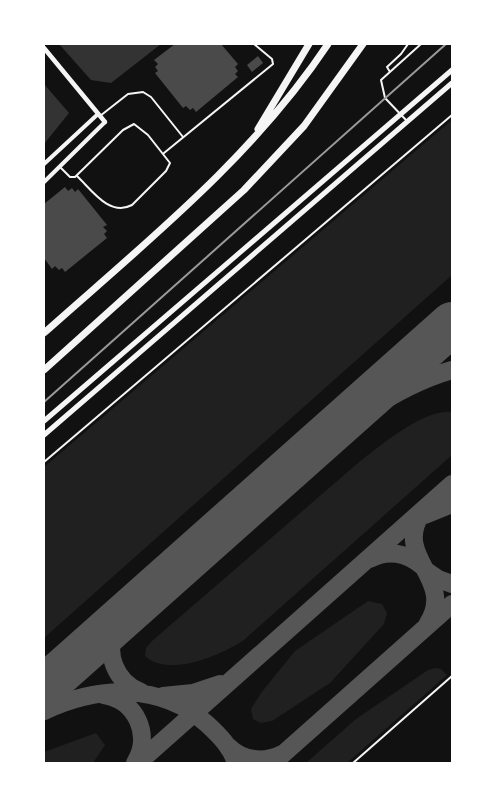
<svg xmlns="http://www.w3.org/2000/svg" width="496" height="807" viewBox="0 0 496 807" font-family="Jost,sans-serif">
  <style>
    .green { fill: #202020 }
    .water { fill: #333 }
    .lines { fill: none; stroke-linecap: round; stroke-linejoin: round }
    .taxiway { stroke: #565656; stroke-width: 18 }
    .runway { stroke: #565656; stroke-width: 44 }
    .building { fill: #4a4a4a }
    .service { stroke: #f5f5f5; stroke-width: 2 }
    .minor { stroke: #f5f5f5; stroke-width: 4 }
    .tertiary { stroke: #f5f5f5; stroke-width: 4.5 }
    .secondary { stroke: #f5f5f5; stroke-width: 5 }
    .motorway { stroke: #f5f5f5; stroke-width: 7 }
    .rail { stroke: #9a9a9a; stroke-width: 2 }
  </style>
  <rect width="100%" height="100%" fill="#111"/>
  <path class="green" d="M452 120V275L44 638V467Z
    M452 412V455L244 640C222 655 168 678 145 656L146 648 152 641 358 463C380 446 423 409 452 412Z
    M368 601 382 604 387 613 384 624 330 683 272 721 261 723 253 719 251 709 261 693 295 651Z
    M435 668 441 669 447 675 347 763H306L356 719 428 670Z
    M96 733 105 745 93 763H44V752Z"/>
  <path class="water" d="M59 44H161L111 83 91 80Z
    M44 84 69 113 44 144Z"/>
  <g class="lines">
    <path class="taxiway" d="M263 493C321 446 379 391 452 370
      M422 513C392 557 456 579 428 623
      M425 515 452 504
      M370 559C388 549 407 553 422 566
      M425 570 438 579 452 584
      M137 604C130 612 122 619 117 628 103 652 116 683 141 692
      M104 695C136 700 152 735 135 763
      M163 696 193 693 220 684
      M44 711C97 686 160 682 207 724 219 735 231 747 236 763
      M228 746C243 761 264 763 282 754
      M138 763 452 484
      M273 763 452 604"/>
    <path class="runway" d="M44 687 452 324"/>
  </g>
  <path class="building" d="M175 44H221L238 64 235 67 238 71 235 74 238 77 196 112 193 108 190 110 186 106 183 108 155 73 158 71 155 67 158 64 154 60Z
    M258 56 263 63 252 72 247 65Z
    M65 187 68 191 72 188 75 192 78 189 107 225 103 227 107 231 104 234 107 238 65 272 62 268 59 270 55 266 52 269 44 258V204Z"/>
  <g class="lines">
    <path class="service" d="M390 72 387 67 401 54 408 44
      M100 116 128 94 143 92 151 97 183 137
      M406 120 385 98 381 80 421 44
      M164 153 273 64 272 59 254 44
      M61 168 70 177H75L123 130 134 124 148 135 170 163 166 171 132 205C109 217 91 189 77 176
      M44 462 452 115
      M353 763 452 676"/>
    <path class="minor" d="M44 164 98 114
      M44 182 105 122"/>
    <path class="tertiary" d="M44 48 105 122"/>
    <path class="secondary" d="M44 421 452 70
      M44 435 452 83"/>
    <path class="motorway" d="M258 129 309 44
      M44 333C145 243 252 158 328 44
      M44 370 244 190 304 126 363 44"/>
    <path class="rail" d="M44 402 446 44"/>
  </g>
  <rect width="496" height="807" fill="none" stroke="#ffffff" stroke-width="90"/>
</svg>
